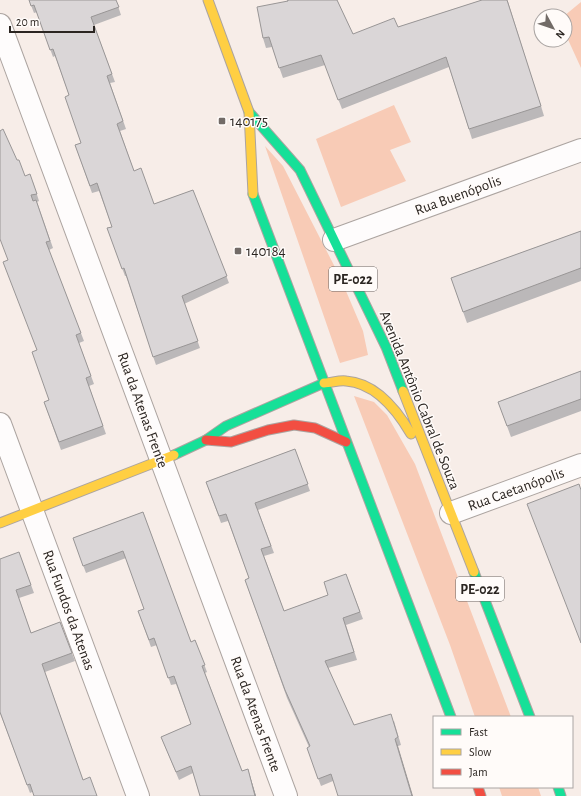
<svg xmlns="http://www.w3.org/2000/svg" width="581" height="796" viewBox="0 0 581 796" font-family="'Alegreya Sans',sans-serif">
  <style>
    .green { fill: #f8cbb6 }
    .lines { fill: none; stroke-linecap: round; stroke-linejoin: round }
    .street-casing { stroke: #aca4a0; stroke-width: 24 }
    .fast-casing { stroke: #aca4a0; stroke-width: 11 }
    .slow-casing { stroke: #aca4a0; stroke-width: 11 }
    .jam-casing { stroke: #aca4a0; stroke-width: 11 }
    .street { stroke: #fefcfc; stroke-width: 22 }
    .fast { stroke: #16e098; stroke-width: 9 }
    .slow { stroke: #ffcf43; stroke-width: 9 }
    .jam { stroke: #f24e42; stroke-width: 9 }
    .wall { fill: #bbb8b9 }
    .shaded-wall { fill: #999696 }
    .building { fill: #dad6d7; stroke: #999696 }
    .poi-dot { fill: #726b67; stroke: #fffbf9; stroke-width: 1.5 }
    .labels { text-anchor: middle; stroke-width: 3; stroke-linejoin: round; paint-order: stroke }
    .shield { fill: #fffbf9; stroke: #6b6562; stroke-width: 1 }
    .shield-label { font-size: 14px; font-weight: bold; fill: #2b2521 }
    .poi-label { font-size: 15px; fill: #2b2521; stroke: #fffbf9; text-anchor: start }
    .street-label { font-size: 15px; fill: #2b2521; stroke: #fffbf9 }
  </style>
  <rect width="100%" height="100%" fill="#f7ede8"/>
  <path class="green" d="M581 2V68L565 33 564 16Z
    M394 105 411 142 390 150 406 181 341 207 316 139Z
    M265 146 283 166 340 277 363 331 368 355 340 363Z
    M354 396 374 402 387 415 415 464 511 717H475L450 645Z
    M499 787H538L541 796H502Z"/>
  <g class="lines">
    <defs>
      <path id="street" d="M0 25 286 796
        M334 240 581 150
        M0 424 138 796
        M451 513 581 465"/>
      <path id="fast" d="M249 112 300 170 386 347 403 391
        M253 194 451 717
        M174 455 206 440 226 426 324 383
        M474 572 530 717
        M558 787 561 796"/>
      <path id="slow" d="M208 0 249 112 253 194
        M324 383C331 383 339 380 346 381 376 383 397 410 411 434
        M403 391 474 572
        M0 523 174 455"/>
      <path id="jam" d="M206 440 231 442 268 430 294 425 315 428 346 442
        M478 787 481 796"/>
    </defs>
    <use href="#street" class="street-casing"/>
    <use href="#fast" class="fast-casing"/>
    <use href="#slow" class="slow-casing"/>
    <use href="#jam" class="jam-casing"/>
    <use href="#street" class="street"/>
    <use href="#fast" class="fast"/>
    <use href="#slow" class="slow"/>
    <use href="#jam" class="jam"/>
  </g>
  <path class="wall" d="M29 0H116L121 15 94 25 115 82 110 83 126 129 120 131 134 171 154 204 193 190 229 283 184 304 200 348 156 365 126 276H125L107 228 112 227 99 191 92 193 75 145 81 143 69 95 55 56 53 57 37 12 34 13Z
    M287 0H337L353 34 398 27 482 0H507L544 116 472 139 449 67 342 109 325 65 283 78 272 47 266 48 263 38 287 1Z
    M25 176 33 182 39 201 37 202 53 248 49 250 84 341 79 343 94 384 89 386 106 434 61 450 44 402 49 400 37 350 8 260Z
    M581 231V281L467 323 451 278Z
    M581 371V411L511 437 498 402Z
    M295 449 310 491 258 510 274 553 264 556 284 611 328 595 346 574 363 619 346 625 357 660 328 668 354 725 394 721 401 745 398 746 333 781 321 786 307 748 309 747 287 698 245 580 249 578 228 521 221 523 206 482Z
    M143 512 191 642 195 640 207 672 205 673 242 771 248 769 256 796H200L193 773 179 780 161 737 191 724 176 684 171 685 157 645 151 647 138 611 144 609 126 558 86 573 73 538Z
    M19 552 34 593 19 598 31 633 60 622 75 661 45 672 83 780 97 796 32 792 30 793 0 713Z"/>
  <path class="shaded-wall" d="M507 0 508 2 544 116 541 106Z
    M395 739 398 746 413 796H412Z
    M248 769 250 776 256 796H255Z"/>
  <path class="building" d="M29 0H116L119 7 91 17 112 74 107 76 123 121 117 124 134 171 141 168 154 204 193 190 227 276 182 296 198 341 153 357 124 268 122 269 107 228 112 227 97 183 90 186 75 145 81 143 65 97 69 95 53 49 50 50 34 5 31 6Z
    M288 0H337L353 34 394 18 398 27 482 0H507L541 106 469 129 446 57 338 100 321 55 279 68 269 37 263 38 257 7 288 1Z
    M3 129 17 160H19L25 176 30 174 37 194 31 195 33 201 36 200 50 241 46 242 81 333 76 335 91 376 86 378 103 426 59 442 44 402 49 400 32 352 37 350 3 262 8 260 0 239V131Z
    M581 231V268L463 312 451 278Z
    M581 371V399L507 426 498 402Z
    M295 449 308 484 255 503 271 546 261 549 284 611 328 595 324 582 346 574 360 612 343 618 354 652 325 661 354 725 391 714 398 737 395 739 412 796H338L331 774 318 779 307 748 310 746 285 690 245 580 249 578 226 514 219 516 206 482Z
    M579 484 581 490V643L527 504Z
    M143 512 191 642 195 640 205 665 202 666 242 771 248 769 255 796H200L191 766 176 772 161 737 191 724 174 676 168 678 154 638 149 640 138 611 144 609 123 551 83 566 73 538Z
    M19 552 31 585 16 590 31 633 60 622 72 653 42 664 83 780 90 777 97 796H34L30 784 27 785 0 712V559Z"/>
  <g class="poi-dot">
    <rect x="218" y="117" width="8" height="8" rx="2"/>
    <rect x="234" y="247" width="8" height="8" rx="2"/>
  </g>
  <g class="labels">
    <g class="shield">
      <rect x="329" y="267" width="48" height="24" rx="3"/>
      <rect x="456" y="577" width="48" height="24" rx="3"/>
    </g>
    <g class="shield-label">
      <text x="353" y="284">PE-022</text>
      <text x="480" y="594">PE-022</text>
    </g>
    <g class="poi-label">
      <text x="230" y="126">140175</text>
      <text x="246" y="256">140184</text>
    </g>
    <g class="street-label">
      <text transform="translate(458 195) rotate(-20)" y="5">Rua Buenópolis</text>
      <text transform="translate(420 400) rotate(68)" y="5">Avenida Antônio Cabral de Souza</text>
      <text transform="translate(143 410) rotate(70)" y="5">Rua da Atenas Frente</text>
      <text transform="translate(516 489) rotate(-20)" y="5">Rua Caetanópolis</text>
      <text transform="translate(69 610) rotate(70)" y="5">Rua Fundos da Atenas</text>
      <text transform="translate(256 714) rotate(70)" y="5">Rua da Atenas Frente</text>
    </g>
  </g>
  <rect x="433" y="716" width="140" height="72" fill="#fffbf9" stroke="#aaa5a3"/>
  <rect x="441" y="729" width="20" height="6" fill="#16e098" stroke="#aaa5a3"/>
  <text x="469" y="736" font-size="12" fill="#2b2521">Fast</text>
  <rect x="441" y="749" width="20" height="6" fill="#ffcf43" stroke="#aaa5a3"/>
  <text x="469" y="756" font-size="12" fill="#2b2521">Slow</text>
  <rect x="441" y="769" width="20" height="6" fill="#f24e42" stroke="#aaa5a3"/>
  <text x="469" y="776" font-size="12" fill="#2b2521">Jam</text>
  <g transform="translate(553 28) rotate(130)"><circle r="19" fill="#fffbf9" stroke="#aaa5a3"/>
  <path d="M0-3L7 15L0 10L-7 15Z" fill="#726b67"/>
  <text y="-6" font-size="11" font-weight="bold" text-anchor="middle" fill="#2b2521">N</text>
  </g>
  <path d="M10 26v6h84v-6" fill="none" stroke="#2b2521" stroke-width="2"/>
  <text x="16" y="26" font-size="12" fill="#2b2521" stroke="#fffbf9" stroke-width="3" paint-order="stroke">20 m</text>
</svg>
